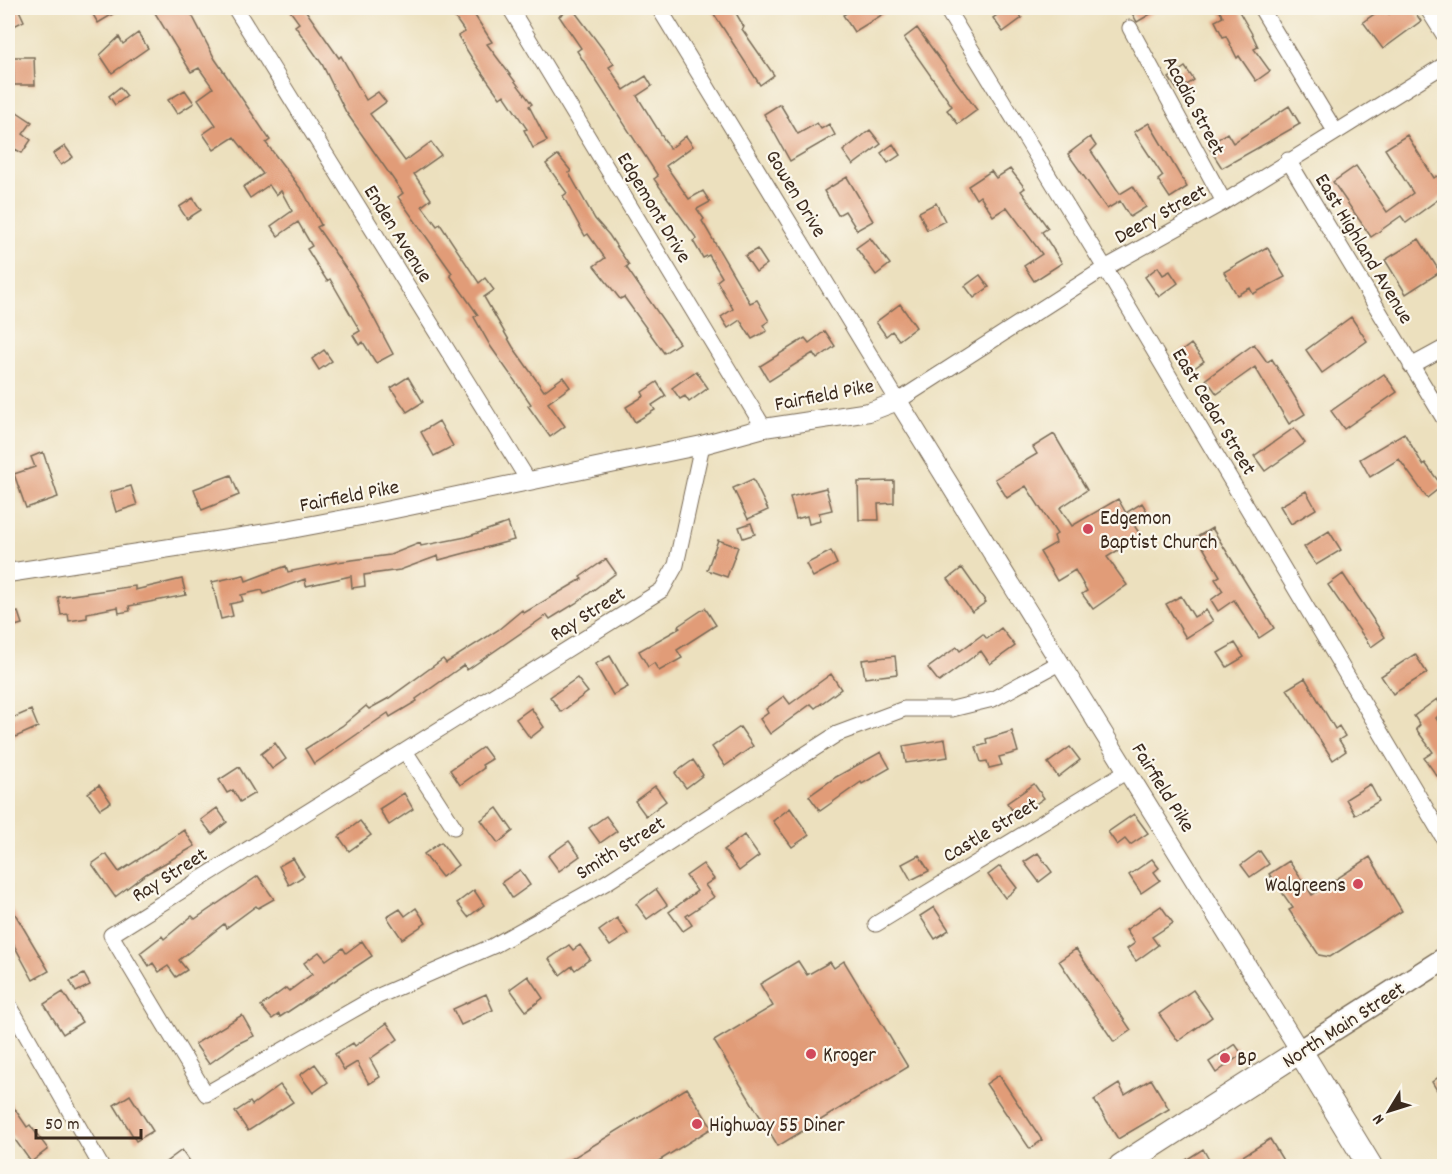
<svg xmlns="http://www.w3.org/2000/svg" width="1452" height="1174" viewBox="0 0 1452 1174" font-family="Dekko,sans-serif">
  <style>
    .building { fill: #e19c78 }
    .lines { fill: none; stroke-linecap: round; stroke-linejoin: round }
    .minor-casing { stroke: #796a56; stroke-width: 17 }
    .tertiary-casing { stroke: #796a56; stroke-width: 20 }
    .primary-casing { stroke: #796a56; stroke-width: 25 }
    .trunk-casing { stroke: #796a56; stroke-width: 26 }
    .minor { stroke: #fff; stroke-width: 15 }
    .tertiary { stroke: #fff; stroke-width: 18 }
    .primary { stroke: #fff; stroke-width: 22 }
    .trunk { stroke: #fff; stroke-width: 24 }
    .poi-dot { fill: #d1495b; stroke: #fbf7ec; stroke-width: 2 }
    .labels { text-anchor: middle; stroke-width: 4.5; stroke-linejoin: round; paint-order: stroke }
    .street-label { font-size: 21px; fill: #3b2a1e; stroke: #fbf7ec }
    .poi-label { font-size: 21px; fill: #3b2a1e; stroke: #fbf7ec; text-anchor: start }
  </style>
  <rect width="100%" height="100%" fill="#fbf7ec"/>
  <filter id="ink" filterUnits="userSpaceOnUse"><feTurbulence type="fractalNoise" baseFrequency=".0167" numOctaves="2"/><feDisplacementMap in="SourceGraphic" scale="12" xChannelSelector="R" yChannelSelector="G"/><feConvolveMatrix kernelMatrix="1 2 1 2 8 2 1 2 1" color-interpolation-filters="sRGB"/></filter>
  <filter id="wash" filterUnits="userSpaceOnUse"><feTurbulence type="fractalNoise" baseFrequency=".008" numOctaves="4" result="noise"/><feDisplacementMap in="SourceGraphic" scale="24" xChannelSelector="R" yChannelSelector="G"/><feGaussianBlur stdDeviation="1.35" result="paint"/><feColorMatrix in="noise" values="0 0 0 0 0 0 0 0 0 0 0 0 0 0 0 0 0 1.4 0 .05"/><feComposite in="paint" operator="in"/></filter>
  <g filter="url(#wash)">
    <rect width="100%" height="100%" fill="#ece0be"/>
    <g id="blocks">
      <path class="building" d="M8 8H18L24 21 8 29Z
        M101 8H123L98 23 92 13Z
        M152 8H204L192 15 215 59 270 140 266 143 304 193 321 225 317 227 353 279 393 354 376 363 363 342 359 345 353 335 360 331 330 279 327 281 307 249 312 246 298 222 278 236 271 226 292 211 281 191 276 195 269 185 250 198 243 187 263 174 234 137 214 150 203 134 216 125 198 99 213 88 199 68 191 72Z
        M288 8H304L339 58 341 56 366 100 378 92 386 102 370 114 405 161 431 142 441 155 414 174 431 199 422 206 437 226 440 224 479 283 485 278 494 290 484 297 513 347 544 391 563 377 570 387 548 403 565 426 550 437 528 406 531 404 491 347 474 317 478 315 450 275 452 273 398 197 403 193 346 112 322 64 295 26 299 23Z
        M448 8H470L492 42 487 44 532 104 529 106 547 141 533 148 524 130 527 129 504 95 500 98 473 60 458 36 465 32Z
        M572 8 614 64 609 67 624 90 646 76 652 86 637 96 670 149 686 136 693 146 666 166 689 199 703 191 710 202 697 209 704 219 702 221 750 303 757 300 769 321 763 325 767 331 752 339 740 320 728 328 721 317 733 309 717 281 722 277 709 255 703 258 693 241 697 239 654 179 658 176 577 51 581 48 559 16Z
        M710 8H733L744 27 742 29 774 75 760 85Z
        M855 8H893L854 32 843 15Z
        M1007 8H1015L1022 18 1003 32 993 18Z
        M1129 8H1161L1137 22Z
        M1218 8H1237L1252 34 1258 47 1254 49 1270 71 1256 81 1239 56 1237 58 1226 36 1223 37 1215 21 1223 17Z
        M1383 8 1389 14 1398 8H1412L1421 21 1383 49 1363 22Z
        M917 28 977 110 958 124 947 110 952 106 904 38Z
        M138 33 148 48 112 73 100 55 119 37 123 44Z
        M13 57H34L35 85H14Z
        M1185 67 1194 80 1178 91 1169 78Z
        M120 87 127 96 115 105 109 96Z
        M185 90 194 103 177 114 168 100Z
        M780 104 798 134 817 123 821 129 829 124 835 135 790 161 764 114Z
        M1289 106 1300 124 1222 168 1208 146 1227 133 1233 143Z
        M17 112 32 122 23 134 31 140 22 153 15 149 8 159V126Z
        M1149 123 1187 187 1170 198 1158 180 1163 176 1134 132Z
        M870 130 881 144 853 165 843 151Z
        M1407 135 1434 178 1437 176 1444 186V195L1406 223 1401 216 1371 237 1333 182 1356 166 1387 212 1413 193 1385 149Z
        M1090 137 1096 146 1091 151 1120 194 1133 186 1146 207 1130 217 1120 201 1107 209 1068 154Z
        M893 144 900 155 888 163 881 153Z
        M65 146 73 157 61 165 53 154Z
        M558 155 571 171 569 173 595 219 609 235 629 265 626 267 679 343 664 353 624 297 620 299 594 266 605 258 588 234 585 236 563 196 567 193 546 164Z
        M1010 169 1025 188 1021 191 1048 228 1042 232 1062 263 1034 281 1024 266 1042 254 1007 207 993 216 980 196 976 199 968 186 991 171 996 178Z
        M847 177 873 221 857 230 845 211 838 215 824 191Z
        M193 198 201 210 187 219 179 207Z
        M936 203 945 221 927 230 919 212Z
        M870 238 890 264 876 275 856 248Z
        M1419 239 1440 272 1406 294 1385 260Z
        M1267 247 1285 277 1253 294 1250 288 1237 295 1224 272Z
        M757 249 767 264 756 272 745 256Z
        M1158 267 1163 275 1170 271 1178 283 1159 297 1145 277Z
        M980 275 989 287 974 298 965 286Z
        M900 304 916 327 899 340 892 331 886 336 876 322Z
        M1351 317 1367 341 1322 373 1306 350Z
        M825 331 835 346 817 359 813 353 769 381 760 366 805 338 809 343Z
        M1191 344 1204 361 1189 372 1177 355Z
        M1254 344 1267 362 1272 359 1305 414 1289 424 1255 367 1217 394 1206 379Z
        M324 350 332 361 319 370 312 359Z
        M696 371 708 388 689 402 685 396 680 399 672 388Z
        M1384 374 1397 392 1344 429 1331 411Z
        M408 377 423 402 407 412 391 388Z
        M657 382 666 396 652 405 655 410 635 422 626 407 644 396 642 392Z
        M439 421 453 446 434 456 421 432Z
        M1294 428 1305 443 1265 471 1254 456Z
        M1404 433 1423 465 1425 463 1442 486 1427 498 1399 459 1370 477 1360 459Z
        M1054 434 1087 490 1060 508 1072 526 1118 499 1126 513 1142 503 1148 513 1132 522 1141 536 1107 557 1127 585 1093 609 1082 594 1087 591 1075 570 1057 581 1040 552 1056 543 1054 536 1057 534 1026 486 1007 498 995 479 1037 454 1033 447Z
        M43 452 58 497 26 508 14 474 35 467 31 457Z
        M231 475 239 495 202 510 194 489Z
        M753 479 768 510 748 519 733 488Z
        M894 481V503L878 504 879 520H859L858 482Z
        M131 486 137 505 116 512 110 492Z
        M826 488 832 510 819 513 821 521 809 524 807 516 796 519 790 497Z
        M1306 491 1316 509 1291 524 1280 506Z
        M508 523 514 540 439 560 438 556 400 570 364 575 365 586 352 588 351 576 306 586 305 579 264 594 262 590 241 595 243 601 230 604 233 616 221 619 212 582 244 575 246 581 286 566 288 572 337 562 390 555 420 543 421 546 466 537Z
        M751 523 755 534 743 538 739 527Z
        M1212 528 1274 628 1259 638 1234 600 1218 611 1211 600 1223 591 1215 579 1220 576 1197 537Z
        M1329 531 1341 550 1316 565 1304 547Z
        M718 540 738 547 727 577 707 570Z
        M831 551 837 564 813 577 806 564Z
        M606 559 616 573 576 603 550 619 547 615 467 670 464 665 416 699 417 701 390 717 388 713 314 764 305 749 342 726 366 706 369 709 389 698 443 659 446 663 498 630 522 610 524 613 582 579 580 577Z
        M962 568 986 602 972 612 948 579Z
        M1343 574 1385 637 1371 647 1328 585Z
        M182 579 186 595 129 606 130 611 119 613 118 607 87 613V618L69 621 68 614 61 615 58 597 135 586V590Z
        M1181 596 1194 617 1206 610 1213 621 1186 638 1166 604Z
        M705 608 716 625 677 650 682 658 659 671 654 663 648 667 639 651 680 628 678 626Z
        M18 612 22 624 8 628V615Z
        M1001 628 1015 646 990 664 981 651 939 682 928 668 957 647 960 651 983 634 987 639Z
        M1235 643 1244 657 1227 667 1218 653Z
        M1415 654 1427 673 1393 694 1381 676Z
        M610 656 628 687 613 695 595 664Z
        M895 656 897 674 865 678 862 660Z
        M831 674 841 689 815 708 811 704 770 734 760 719 768 713 766 709 784 696 790 704Z
        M577 678 588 692 561 712 550 697Z
        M1305 678 1335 729 1339 726 1345 736 1339 740 1346 751 1333 760 1287 689Z
        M1437 699 1444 710 1436 718 1444 730V771L1437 776 1424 758 1433 752 1416 729 1420 725 1414 716Z
        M531 708 544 727 530 738 516 719Z
        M31 710 38 727 11 739 8 720Z
        M740 727 753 746 725 766 712 747Z
        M1012 731 1018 752 999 757 1002 765 989 768 987 761 981 762 976 747 987 744 986 739Z
        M945 739 948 757 906 763 903 746Z
        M275 743 286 759 272 769 261 754Z
        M483 747 492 759 482 765 484 768 460 785 450 770Z
        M1070 747 1080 760 1058 777 1048 763Z
        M881 752 890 768 862 784 861 782 820 811 809 796 836 777Z
        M693 760 703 775 686 788 675 773Z
        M239 767 255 793 240 802 233 790 227 793 219 780Z
        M1034 784 1044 798 1017 817 1007 803Z
        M1370 784 1379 801 1355 815 1346 799Z
        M99 785 111 802 100 809 88 793Z
        M655 786 666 801 646 816 635 801Z
        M404 793 413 809 389 825 379 809Z
        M217 808 227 822 212 834 201 820Z
        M497 808 513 831 498 843 481 820Z
        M790 808 809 835 792 847 773 821Z
        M1134 814 1148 833 1130 845 1125 839 1117 845 1108 832Z
        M606 816 617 831 600 843 589 828Z
        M360 821 371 835 349 851 339 837Z
        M184 830 195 846 146 874 115 897 92 864 106 854 119 872Z
        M744 835 759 856 739 871 724 850Z
        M569 841 580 856 559 871 548 856Z
        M441 842 458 865 442 877 424 854Z
        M1260 851 1269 864 1250 877 1241 865Z
        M1038 853 1052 872 1039 882 1024 862Z
        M919 855 929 871 911 880 902 864Z
        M1370 857 1402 911 1330 957 1319 955 1289 910 1293 908 1269 874 1289 861 1312 895Z
        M293 858 304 876 289 885 279 866Z
        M1152 859 1159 868 1154 872 1160 880 1141 893 1129 875Z
        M703 864 714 879 705 885 714 897 686 916 692 925 683 931 669 912 697 891 686 876Z
        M1000 866 1017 888 1005 898 988 875Z
        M520 870 530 885 512 898 502 882Z
        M258 876 274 899 258 908 256 906 226 928 224 924 179 960 187 970 176 977 168 966 159 972 153 963 149 966 140 953 162 936 164 939 192 916 195 919Z
        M656 889 667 905 647 919 636 904Z
        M474 890 484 905 468 917 457 903Z
        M8 902 49 971 33 980 8 934Z
        M1161 906 1173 923 1152 937 1158 945 1136 961 1127 949 1135 943 1126 930Z
        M934 907 949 930 935 939 920 916Z
        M416 908 426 923 402 939 387 917 400 909 405 916Z
        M617 918 628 934 610 946 599 931Z
        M362 941 372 956 280 1017 279 1014 272 1019 261 1006 286 988 289 991 312 974 304 963 319 952 326 960 343 948 346 953Z
        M569 945 573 950 580 945 590 959 575 970 572 966 560 975 549 959Z
        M1076 949 1131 1030 1114 1042 1059 961Z
        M798 961 807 975 830 962 834 968 844 961 908 1067 778 1146 714 1041 773 1006 760 984Z
        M84 974 90 985 76 992 70 981Z
        M528 976 543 998 526 1011 510 989Z
        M1193 990 1212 1017 1178 1041 1159 1014Z
        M63 992 82 1022 63 1034 44 1004Z
        M486 994 493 1010 461 1025 453 1009Z
        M242 1015 254 1036 237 1044 209 1064 195 1044Z
        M387 1023 398 1039 370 1059 380 1077 369 1084 357 1062 344 1070 335 1054 353 1043 355 1046Z
        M1235 1044 1242 1054 1216 1073 1209 1062Z
        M315 1064 328 1082 313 1093 300 1075Z
        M1444 1073V1102L1432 1082Z
        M999 1075 1042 1140 1030 1149 986 1084Z
        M1151 1079 1169 1109 1118 1139 1094 1100 1119 1084 1125 1095Z
        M280 1085 293 1102 248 1131 235 1112 250 1102 252 1105Z
        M687 1088 712 1128 649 1167H558Z
        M130 1095 153 1131 136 1141 114 1105Z
        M8 1099 27 1127 30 1125 48 1149 31 1162 8 1130Z
        M1270 1139 1287 1167H1225Z
        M1203 1149 1213 1167H1175Z
        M182 1150 194 1167H159Z"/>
    </g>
  </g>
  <g filter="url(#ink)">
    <use href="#blocks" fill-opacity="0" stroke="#796a56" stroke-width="1.5"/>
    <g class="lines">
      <defs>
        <path id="minor" d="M235 8 528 480
          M510 8 764 428
          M659 8 898 401 1105 268 1224 202 1444 65
          M946 8 1105 268 1444 839
          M1261 8 1335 131
          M1427 8 1444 35
          M1130 28 1224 202
          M1288 160 1444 419
          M1411 366 1444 348
          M702 445 676 565 662 590 111 935 206 1094 374 998 493 946 607 882 837 734 904 709H952L993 699 1061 662
          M405 751 454 827
          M876 924 1127 771
          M8 1003 101 1166"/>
        <path id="tertiary" d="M8 573 286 530 366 515 702 445 764 428 869 412 898 401 1300 1051"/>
        <path id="primary" d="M1300 1051 1444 959"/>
        <path id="trunk" d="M1121 1166 1300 1051 1370 1166"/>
      </defs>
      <use href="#minor" class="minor-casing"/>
      <use href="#tertiary" class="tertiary-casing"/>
      <use href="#primary" class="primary-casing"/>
      <use href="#trunk" class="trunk-casing"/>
      <use href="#minor" class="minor"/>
      <use href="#tertiary" class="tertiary"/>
      <use href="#primary" class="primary"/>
      <use href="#trunk" class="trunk"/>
    </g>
  </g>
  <g class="poi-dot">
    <circle cx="1088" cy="529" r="6"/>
    <circle cx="1358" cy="884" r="6"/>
    <circle cx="811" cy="1054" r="6"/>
    <circle cx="1225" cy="1058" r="6"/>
    <circle cx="697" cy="1124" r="6"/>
  </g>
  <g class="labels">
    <g class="street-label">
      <text transform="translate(1195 105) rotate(62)" y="7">Acadia Street</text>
      <text transform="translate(797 193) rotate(59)" y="7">Gowen Drive</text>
      <text transform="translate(655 207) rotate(59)" y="7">Edgemont Drive</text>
      <text transform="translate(1160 213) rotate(-29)" y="7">Deery Street</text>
      <text transform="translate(399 233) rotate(58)" y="7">Enden Avenue</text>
      <text transform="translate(1365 248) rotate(59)" y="7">East Highland Avenue</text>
      <text transform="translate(824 394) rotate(-11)" y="7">Fairfield Pike</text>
      <text transform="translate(1215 411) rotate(59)" y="7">East Cedar Street</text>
      <text transform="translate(349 495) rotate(-11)" y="7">Fairfield Pike</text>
      <text transform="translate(587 613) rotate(-32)" y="7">Ray Street</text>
      <text transform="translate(1164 787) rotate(58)" y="7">Fairfield Pike</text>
      <text transform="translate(990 829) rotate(-31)" y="7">Castle Street</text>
      <text transform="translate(620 847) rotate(-32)" y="7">Smith Street</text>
      <text transform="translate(169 874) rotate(-32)" y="7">Ray Street</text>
      <text transform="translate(1343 1024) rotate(-33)" y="7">North Main Street</text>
    </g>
    <g class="poi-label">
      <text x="1100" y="524">Edgemon<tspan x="1100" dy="24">Baptist Church</tspan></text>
      <text x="1346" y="891" text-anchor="end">Walgreens</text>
      <text x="823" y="1061">Kroger</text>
      <text x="1237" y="1065">BP</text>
      <text x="709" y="1131">Highway 55 Diner</text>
    </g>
  </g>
  <rect width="1452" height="1174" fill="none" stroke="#fbf7ec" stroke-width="30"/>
  <g transform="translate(1389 1111) rotate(232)" stroke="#fbf7ec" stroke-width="4.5" paint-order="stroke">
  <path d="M0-4.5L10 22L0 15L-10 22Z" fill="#3b2a1e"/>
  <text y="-9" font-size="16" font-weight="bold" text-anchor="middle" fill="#3b2a1e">N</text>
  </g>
  <path d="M36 1129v9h105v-9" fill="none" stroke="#3b2a1e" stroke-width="3"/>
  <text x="45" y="1129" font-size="18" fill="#3b2a1e" stroke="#fbf7ec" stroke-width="4.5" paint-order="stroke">50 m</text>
</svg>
